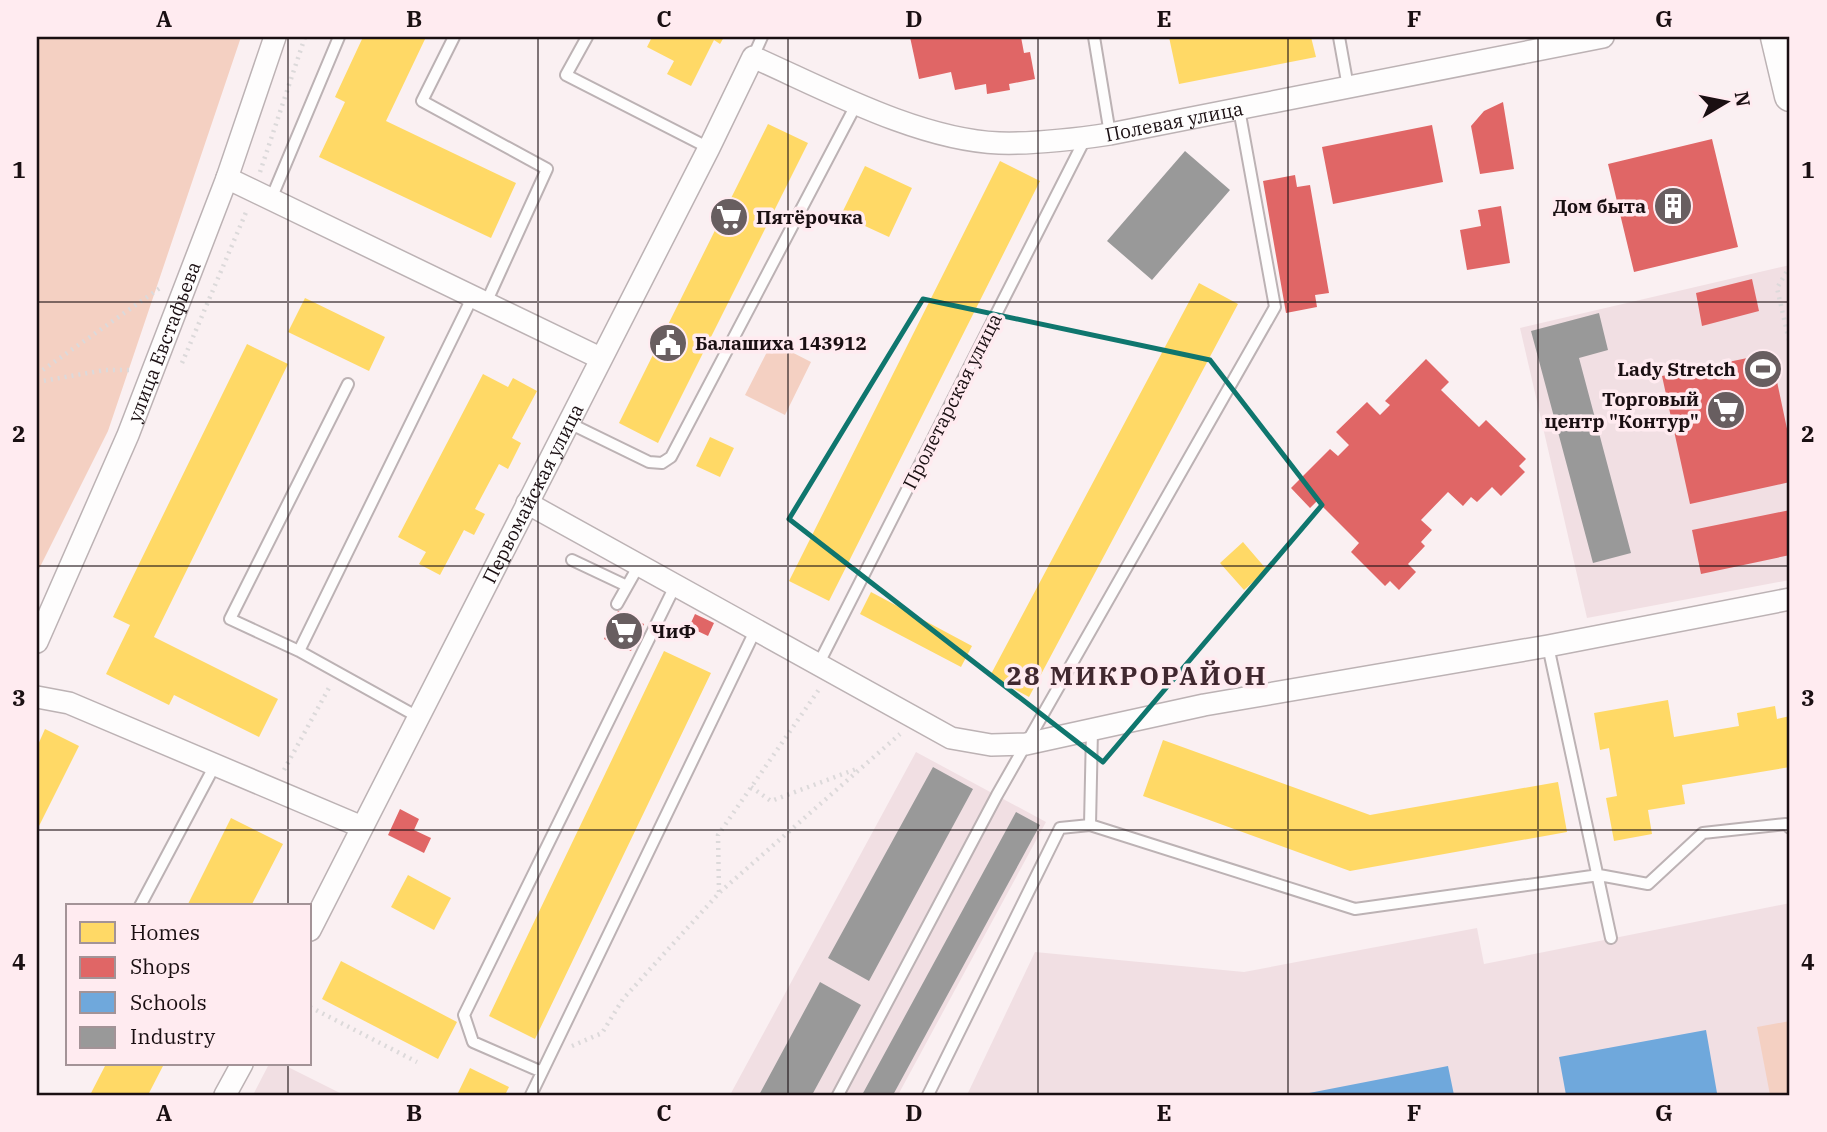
<svg xmlns="http://www.w3.org/2000/svg" width="1827" height="1132" viewBox="0 0 1827 1132" font-family="'IBM Plex Serif',serif">
  <style>
    .built { fill: #f1dfe3 }
    .green { fill: #f4d0c2 }
    .homes { fill: #ffd966 }
    .shops { fill: #e06666 }
    .schools { fill: #6fa8dc }
    .industry { fill: #999 }
    .lines { fill: none; stroke-linecap: round; stroke-linejoin: round }
    .lane-casing { stroke: #bcb2b4; stroke-width: 14 }
    .street-casing { stroke: #bcb2b4; stroke-width: 24 }
    .secondary-casing { stroke: #bcb2b4; stroke-width: 33 }
    .path { stroke: #dcd9da; stroke-width: 4.5; stroke-dasharray: 2 5; stroke-linecap: butt }
    .lane { stroke: #fefdfd; stroke-width: 10 }
    .street { stroke: #fefdfd; stroke-width: 21 }
    .secondary { stroke: #fefdfd; stroke-width: 30 }
    .marked { fill: none; stroke: #0f766e; stroke-width: 5; stroke-linejoin: round }
    .grid { fill: none; stroke: #1a0f12; stroke-width: 2; stroke-opacity: 0.55 }
    .labels { text-anchor: middle; stroke-width: 7; stroke-linejoin: round; paint-order: stroke }
    .street-label { font-size: 19px; fill: #1a0f12; stroke: #ffebf0 }
    .poi-label { font-size: 19px; font-weight: bold; fill: #1a0f12; stroke: #ffebf0; text-anchor: end }
    .district-label { font-size: 26px; font-weight: bold; letter-spacing: 2px; fill: #40282f; stroke: #ffebf0 }
    .neatline { fill: none; stroke: #1a0f12; stroke-width: 2.5 }
    .grid-label { font-size: 23px; text-anchor: middle; font-weight: bold; fill: #1a0f12 }
  </style>
  <rect width="100%" height="100%" fill="#faf0f2"/>
  <path class="built" d="M1790 265V580L1587 618 1520 328Z
    M916 752 1046 822 898 1095H730Z
    M1790 903V1095H967L1035 952 1244 972 1477 928 1484 964Z
    M269 1064H282L344 1095H253Z"/>
  <path class="green" d="M37 37H241L108 431 37 573Z
    M772 342 811 362 785 415 745 395Z
    M1790 1021V1095H1770L1757 1027Z"/>
  <path class="homes" d="M363 37H426L386 121 516 183 491 238 319 157 345 102 335 97Z
    M652 37H724L720 44 714 40 691 86 667 74 674 61 647 47Z
    M1169 37H1311L1316 57 1179 84Z
    M768 124 808 143 658 443 619 423Z
    M1000 161 1040 181 829 601 789 581Z
    M865 166 912 188 889 237 841 215Z
    M1199 283 1238 304 1029 697 990 676Z
    M305 298 385 337 369 371 288 332Z
    M247 344 288 364 154 637 278 699 259 737 174 695 169 705 106 674 130 625 113 617Z
    M483 374 508 387 513 378 537 391 512 438 521 443 508 469 499 464 475 509 485 514 474 535 464 530 440 575 419 564 426 552 398 537Z
    M710 437 734 448 720 477 696 466Z
    M1243 542 1267 570 1244 590 1220 563Z
    M871 592 972 646 961 667 860 614Z
    M664 651 711 673 535 1039 489 1016Z
    M1668 700 1674 737 1739 726 1737 713 1775 706 1777 719 1790 716V767L1682 785 1685 804 1648 810 1652 834 1614 841 1606 798 1617 796 1609 748 1600 750 1594 713Z
    M45 729 79 746 37 830V747Z
    M1163 740 1370 815 1558 782 1567 832 1350 871 1143 796Z
    M231 818 283 844 251 906H187Z
    M408 875 451 898 434 930 391 907Z
    M341 961 457 1022 438 1059 322 999Z
    M106 1064H164L148 1095H90Z
    M470 1068 509 1087 505 1095H457Z"/>
  <path class="shops" d="M910 37H1021L1024 53 1030 52 1035 79 1009 84 1010 90 987 94 986 84 955 90 951 72 919 79Z
    M1503 102 1514 169 1480 174 1471 126 1484 111Z
    M1432 125 1443 182 1333 204 1322 147Z
    M1712 139 1738 247 1634 272 1608 164Z
    M1295 175 1297 187 1310 185 1329 293 1315 295 1317 307 1286 313 1263 181Z
    M1501 206 1510 263 1467 270 1460 230 1481 226 1478 210Z
    M1752 279 1759 311 1702 326 1696 293Z
    M1771 353 1790 443V482L1690 504 1662 376Z
    M1426 359 1449 382 1441 390 1479 427 1486 420 1526 459 1519 466 1525 472 1501 496 1492 487 1477 502 1471 497 1463 506 1448 492 1421 520 1432 530 1421 542 1425 546 1408 564 1416 572 1399 590 1390 581 1385 586 1351 552 1359 543 1317 501 1310 508 1291 488 1330 449 1338 456 1349 445 1336 432 1367 402 1380 415 1390 405 1385 401Z
    M1790 510V555L1701 574 1692 530Z
    M618 611 644 624 631 651 604 639Z
    M695 614 714 623 708 636 689 627Z
    M400 809 419 819 414 830 431 838 424 853 388 835Z"/>
  <path class="schools" d="M1706 1030 1717 1093 1705 1095H1566L1559 1057Z
    M1448 1066 1454 1095H1304V1094Z"/>
  <path class="industry" d="M1185 151 1230 190 1152 280 1107 241Z
    M1599 313 1608 350 1579 358 1631 553 1593 563 1531 331Z
    M933 767 973 789 869 981 828 958Z
    M1016 812 1040 825 893 1095H862Z
    M820 982 861 1005 812 1095H759Z"/>
  <g class="lines">
    <defs>
      <path id="lane" d="M454 37 422 101 547 169 486 303
        M587 37 566 75 709 148
        M1094 37 1110 134
        M1339 37 1348 87
        M753 57 762 37
        M271 199 339 37
        M567 422 649 462 662 463 671 457 857 103
        M572 560 627 586
        M617 604 639 565
        M1548 646 1611 938
        M299 651 230 619 348 384
        M818 665 1086 137
        M418 717 299 651 473 296
        M1092 730 1090 825 1355 909 1599 875 1648 884 1703 833 1786 824 1790 828
        M140 906 215 765
        M542 1072 473 1042 464 1015 675 586
        M531 1095 755 631
        M838 1095 997 795 1275 307 1239 109
        M928 1095 1060 828 1090 825"/>
      <g id="street">
        <path d="M227 178 600 358"/>
        <path d="M527 503 951 738 991 745 1026 744 1204 705 1548 646 1790 599"/>
        <path id="s1" d="M37 642 128 435 227 178 275 37"/>
        <path d="M37 697 69 703 362 827"/>
        <path id="s2" d="M310 930 709 148 753 57C825 89 919 140 999 143 1032 144 1077 139 1110 134L1603 37"/>
        <path d="M225 1095 242 1064"/>
      </g>
      <path id="secondary" d="M1776 37 1790 96"/>
    </defs>
    <use href="#lane" class="lane-casing"/>
    <use href="#street" class="street-casing"/>
    <use href="#secondary" class="secondary-casing"/>
    <path class="path" d="M260 172 305 37
      M1790 266 1777 288 1790 345
      M182 363 247 210
      M37 374 160 288
      M37 382 105 370H129
      M284 770 330 686
      M751 787 771 801 859 768
      M719 892 718 835 820 688
      M310 1007 417 1062
      M572 1046 602 1033 623 999 720 892 900 734"/>
    <use href="#lane" class="lane"/>
    <use href="#street" class="street"/>
    <use href="#secondary" class="secondary"/>
  </g>
  <path class="marked" d="M923 299 1210 360 1322 505 1103 762 789 519Z"/>
  <path class="grid" d="M288 37V906M538 37V1095M788 37V1095M1038 37V1095M1288 37V1095M1538 37V1095M37 302H1790M37 566H1790M37 830H1790M288 1064V1095"/>
  <defs>
    <symbol id="building-disc" viewBox="-11 -11 22 22"><circle r="9.5" fill="#685e60" stroke="#ffebf0"/><path d="M-4-6H4V6H1V3H-1V6H-4ZM-2.5-4.3h1.7v1.8h-1.7ZM.8-4.3h1.7v1.8H.8ZM-2.5-1h1.7V.8h-1.7ZM.8-1h1.7V.8H.8Z" fill="#fff"/></symbol>
    <symbol id="supermarket-disc" viewBox="-11 -11 22 22"><circle r="9.5" fill="#685e60" stroke="#ffebf0"/><path d="M-6-5.5h2.5l.6 2H6L4.5 2H-2.5L-4.4-4H-6ZM-1.5 3.2a1.3 1.3 0 1 0 .1 0ZM3 3.2a1.3 1.3 0 1 0 .1 0Z" fill="#fff"/></symbol>
    <symbol id="civic-disc" viewBox="-11 -11 22 22"><circle r="9.5" fill="#685e60" stroke="#ffebf0"/><path d="M-.6-6.5H3V-4.5H.6V-3L4-1V1h2V6H-6V1h2V-1L-.6-3ZM-1.2 2.5V6h2.4V2.5Z" fill="#fff"/></symbol>
    <symbol id="stadium-disc" viewBox="-11 -11 22 22"><circle r="9.5" fill="#685e60" stroke="#ffebf0"/><path d="M0-5a6.5 5 0 1 0 0 10a6.5 5 0 1 0 0-10ZM-3.5-1.8h7v3.6h-7Z" fill="#fff"/></symbol>
  </defs>
  <g fill-rule="evenodd">
    <use href="#building-disc" x="1651" y="184" width="44" height="44"/>
    <use href="#supermarket-disc" x="707" y="195" width="44" height="44"/>
    <use href="#civic-disc" x="646" y="321" width="44" height="44"/>
    <use href="#stadium-disc" x="1741" y="347" width="44" height="44"/>
    <use href="#supermarket-disc" x="1704" y="388" width="44" height="44"/>
    <use href="#supermarket-disc" x="602" y="609" width="44" height="44"/>
  </g>
  <g class="labels">
    <g class="street-label">
      <text dy="7" stroke="none"><textPath href="#s2" startOffset="1418">Полевая улица</textPath></text>
      <text dy="7" stroke="none"><textPath href="#s1" startOffset="326">улица Евстафьева</textPath></text>
      <text transform="translate(952 401) rotate(-63)" y="7">Пролетарская улица</text>
      <text dy="7" stroke="none"><textPath href="#s2" startOffset="490">Первомайская улица</textPath></text>
    </g>
    <g class="poi-label">
      <text x="1646" y="213">Дом быта</text>
      <text x="756" y="224" text-anchor="start">Пятёрочка</text>
      <text x="695" y="350" text-anchor="start">Балашиха 143912</text>
      <text x="1736" y="376">Lady Stretch</text>
      <text x="1699" y="406">Торговый<tspan x="1699" dy="22">центр "Контур"</tspan></text>
      <text x="651" y="638" text-anchor="start">ЧиФ</text>
    </g>
    <g class="district-label">
      <text x="1137" y="685">28 МИКРОРАЙОН</text>
    </g>
  </g>
  <rect width="1827" height="1132" fill="none" stroke="#ffebf0" stroke-width="77"/>
  <rect x="66" y="904" width="245" height="161" fill="#ffebf0" stroke="#a39397" stroke-width="2"/>
  <rect x="80" y="922" width="35" height="21" fill="#ffd966" stroke="#a39397" stroke-width="2"/>
  <text x="130" y="940" font-size="21" fill="#1a0f12">Homes</text>
  <rect x="80" y="957" width="35" height="21" fill="#e06666" stroke="#a39397" stroke-width="2"/>
  <text x="130" y="974" font-size="21" fill="#1a0f12">Shops</text>
  <rect x="80" y="992" width="35" height="21" fill="#6fa8dc" stroke="#a39397" stroke-width="2"/>
  <text x="130" y="1010" font-size="21" fill="#1a0f12">Schools</text>
  <rect x="80" y="1027" width="35" height="21" fill="#999999" stroke="#a39397" stroke-width="2"/>
  <text x="130" y="1044" font-size="21" fill="#1a0f12">Industry</text>
  <g transform="translate(1726 102) rotate(80)" stroke="#ffebf0" stroke-width="5" paint-order="stroke">
  <path d="M0-5L12 26L0 18L-12 26Z" fill="#1a0f12"/>
  <text y="-10" font-size="19" font-weight="bold" text-anchor="middle" fill="#1a0f12">N</text>
  </g>
  <rect x="38" y="38" width="1750" height="1056" class="neatline"/>
  <g class="grid-label">
    <text x="164" y="27">A</text>
    <text x="414" y="27">B</text>
    <text x="664" y="27">C</text>
    <text x="914" y="27">D</text>
    <text x="1164" y="27">E</text>
    <text x="1414" y="27">F</text>
    <text x="1664" y="27">G</text>
    <text x="19" y="178">1</text>
    <text x="1808" y="178">1</text>
    <text x="19" y="442">2</text>
    <text x="1808" y="442">2</text>
    <text x="19" y="706">3</text>
    <text x="1808" y="706">3</text>
    <text x="19" y="970">4</text>
    <text x="1808" y="970">4</text>
    <text x="164" y="1121">A</text>
    <text x="414" y="1121">B</text>
    <text x="664" y="1121">C</text>
    <text x="914" y="1121">D</text>
    <text x="1164" y="1121">E</text>
    <text x="1414" y="1121">F</text>
    <text x="1664" y="1121">G</text>
  </g>
</svg>
